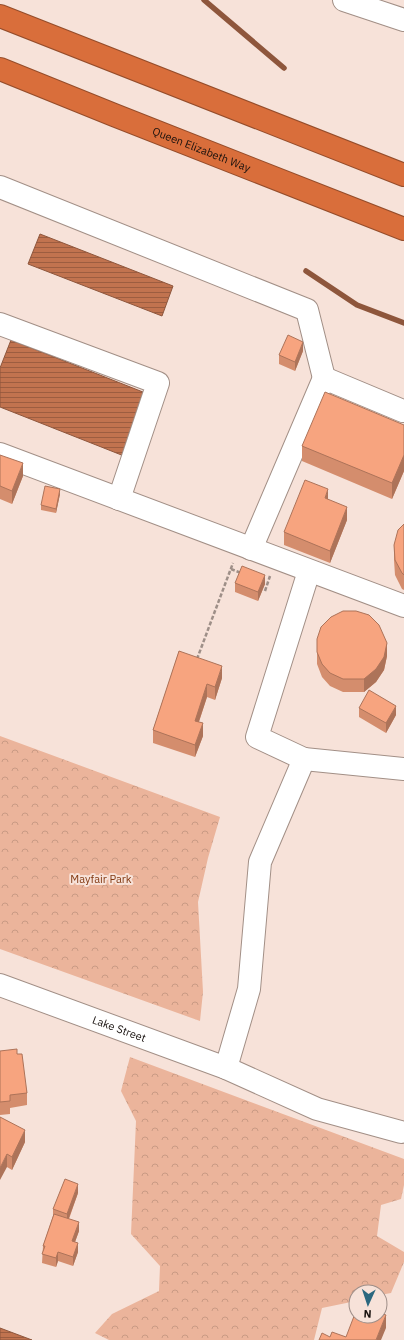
<svg xmlns="http://www.w3.org/2000/svg" width="404" height="1340" viewBox="0 0 404 1340" font-family="'IBM Plex Sans',sans-serif">
  <style>
    .forest { fill: url(#forest-crowns) }
    .water { fill: url(#water-rules); stroke: #8e563c }
    .lines { fill: none; stroke-linecap: round; stroke-linejoin: round }
    .stream { stroke: #8e563c; stroke-width: 5.5 }
    .minor-casing { stroke: #a28f86; stroke-width: 24 }
    .highway-casing { stroke: #954d2b; stroke-width: 24 }
    .path { stroke: #9e8f88; stroke-width: 2.5; stroke-dasharray: 4 2; stroke-linecap: butt }
    .minor { stroke: #fff; stroke-width: 22 }
    .highway { stroke: #d96e3b; stroke-width: 22 }
    .wall { fill: #d48d6d }
    .shaded-wall { fill: #ad7359 }
    .building { fill: #f7a47f; stroke: #ad7359 }
    .labels { text-anchor: middle; stroke-width: 4; stroke-linejoin: round; paint-order: stroke }
    .street-label { font-size: 11px; fill: #18110e; stroke: #f7e2d9 }
    .park-label { font-size: 11px; fill: #81370f; stroke: #f7e2d9 }
  </style>
  <defs>
    <pattern id="forest-crowns" width="20" height="18" patternUnits="userSpaceOnUse"><rect width="20" height="18" fill="#ebb49b"/><path d="M2 6a3 3 0 1 1 6 0M12 15a3 3 0 1 1 6 0" fill="none" stroke="#c99a84"/></pattern>
    <pattern id="water-rules" width="6" height="5" patternUnits="userSpaceOnUse"><rect width="6" height="5" fill="#c1734f"/><path d="M0 2.5h6" fill="none" stroke="#9c5d40"/></pattern>
  </defs>
  <rect width="100%" height="100%" fill="#f7e2d9"/>
  <path class="forest" d="M0 736 220 817 208 858 198 902 203 992 200 1021 0 949Z
    M130 1057 404 1159V1185L401 1199 381 1205 377 1236 404 1252V1262L391 1293 380 1295V1292H356V1301L322 1308 314 1340H109L95 1333 112 1314 159 1291 160 1266 131 1234 136 1121 121 1091Z"/>
  <path class="water" d="M40 234 173 286 162 316 28 264Z
    M11 340 148 394 124 456 0 407V368Z
    M0 1328 32 1340H0Z"/>
  <g class="lines">
    <path class="stream" d="M204 0 284 68
      M306 271 357 305 404 323"/>
    <defs>
      <g id="minor">
        <path d="M344 0 404 20"/>
        <path d="M0 187 307 310 324 378"/>
        <path d="M0 324 158 383 119 499"/>
        <path d="M0 454 404 606"/>
        <path d="M251 549 324 378 403 411"/>
        <path d="M304 759 404 769"/>
        <path id="s1" d="M0 985 226 1068 317 1109 401 1132"/>
        <path d="M226 1068 249 989 260 862 304 759 257 737 309 571"/>
      </g>
      <g id="highway">
        <path d="M0 16 404 175"/>
        <path id="s2" d="M0 69 114 115 404 229"/>
      </g>
    </defs>
    <use href="#minor" class="minor-casing"/>
    <use href="#highway" class="highway-casing"/>
    <path class="path" d="M231 569 241 573
      M265 591 270 576
      M197 659 233 563"/>
    <use href="#minor" class="minor"/>
    <use href="#highway" class="highway"/>
  </g>
  <path class="wall" d="M303 351 295 371 279 364V355Z
    M404 425V471L392 499 302 461V446Z
    M0 455 23 476 12 504 0 499Z
    M60 494 56 513 41 510V505Z
    M328 499 347 520 330 563 284 545V532Z
    M404 524V590L402 589 395 575 394 560V545Z
    M235 583 265 584 258 601 235 592Z
    M317 639 387 656 384 670 376 682 364 692H343L330 686 322 677 317 664Z
    M179 651 222 678 215 700 207 697 199 722 203 736 195 757 153 743V730Z
    M359 708 396 715 386 733 359 717Z
    M0 1051 17 1054 27 1093V1105L10 1108V1114L0 1115Z
    M0 1117 25 1142 12 1170 7 1167Z
    M78 1193 69 1219 79 1231 75 1242 78 1252 73 1266 58 1261 56 1267 42 1263 43 1246 53 1216V1209Z"/>
  <path class="shaded-wall" d="M303 342V351L295 371V362Z
    M404 455V471L392 499V483Z
    M23 463V476L12 504V491Z
    M60 489V494L56 513V509Z
    M328 489V502L325 498Z
    M347 507V520L330 563V551Z
    M265 575V584L258 601V592Z
    M387 643V656L384 670 376 682 364 692V679Z
    M222 666V678L215 700V687Z
    M207 684V697L195 733V721Z
    M396 706V715L386 733V723Z
    M203 723V736L195 757V745Z
    M25 1130V1142L12 1170V1157Z
    M7 1154V1167L0 1180V1168Z
    M78 1184V1193L67 1223V1214Z
    M79 1222V1231L72 1250V1241Z
    M78 1243V1252L73 1266V1257Z
    M58 1252V1261L56 1267V1258Z
    M386 1315V1328L381 1340H376Z"/>
  <path class="building" d="M288 335 303 342 295 362 279 355Z
    M325 392 404 425V455L392 483 302 446Z
    M0 455 23 463 12 491 0 486Z
    M305 480 328 489 325 498 347 507 330 551 284 532Z
    M45 486 60 489 56 509 41 505Z
    M404 524V575L402 573 395 560 394 545 398 530Z
    M242 566 265 575 258 592 235 583Z
    M343 611H356L369 615 379 625 387 643 384 657 376 669 364 679H343L330 673 322 664 317 652V639L321 627 331 617Z
    M179 651 222 666 215 687 207 684 195 721 203 723 195 745 153 730Z
    M369 690 396 706 386 723 359 708Z
    M17 1049V1054H22L27 1093 10 1095V1101L0 1102V1051Z
    M0 1117 25 1130 12 1157 7 1154 0 1168Z
    M65 1179 78 1184 67 1214 53 1209Z
    M54 1214 79 1222 72 1241 78 1243 73 1257 58 1252 56 1258 42 1254 45 1246H43Z
    M356 1311V1316H380V1313L386 1315 376 1340H319L322 1333 330 1337 332 1332 346 1337Z"/>
  <g class="labels">
    <g class="street-label">
      <text dy="4" stroke="none"><textPath href="#s2" startOffset="217">Queen Elizabeth Way</textPath></text>
      <text dy="4" stroke="none"><textPath href="#s1" startOffset="127">Lake Street</textPath></text>
    </g>
    <g class="park-label">
      <text x="101" y="883">Mayfair Park</text>
    </g>
  </g>
  <g transform="translate(368 1304) rotate(183)"><circle r="19" fill="#f7e2d9" stroke="#9e8e88"/>
  <path d="M0-3L7 15L0 10L-7 15Z" fill="#2b687f"/>
  <text y="-6" font-size="11" font-weight="bold" text-anchor="middle" fill="#18110e">N</text>
  </g>
</svg>
